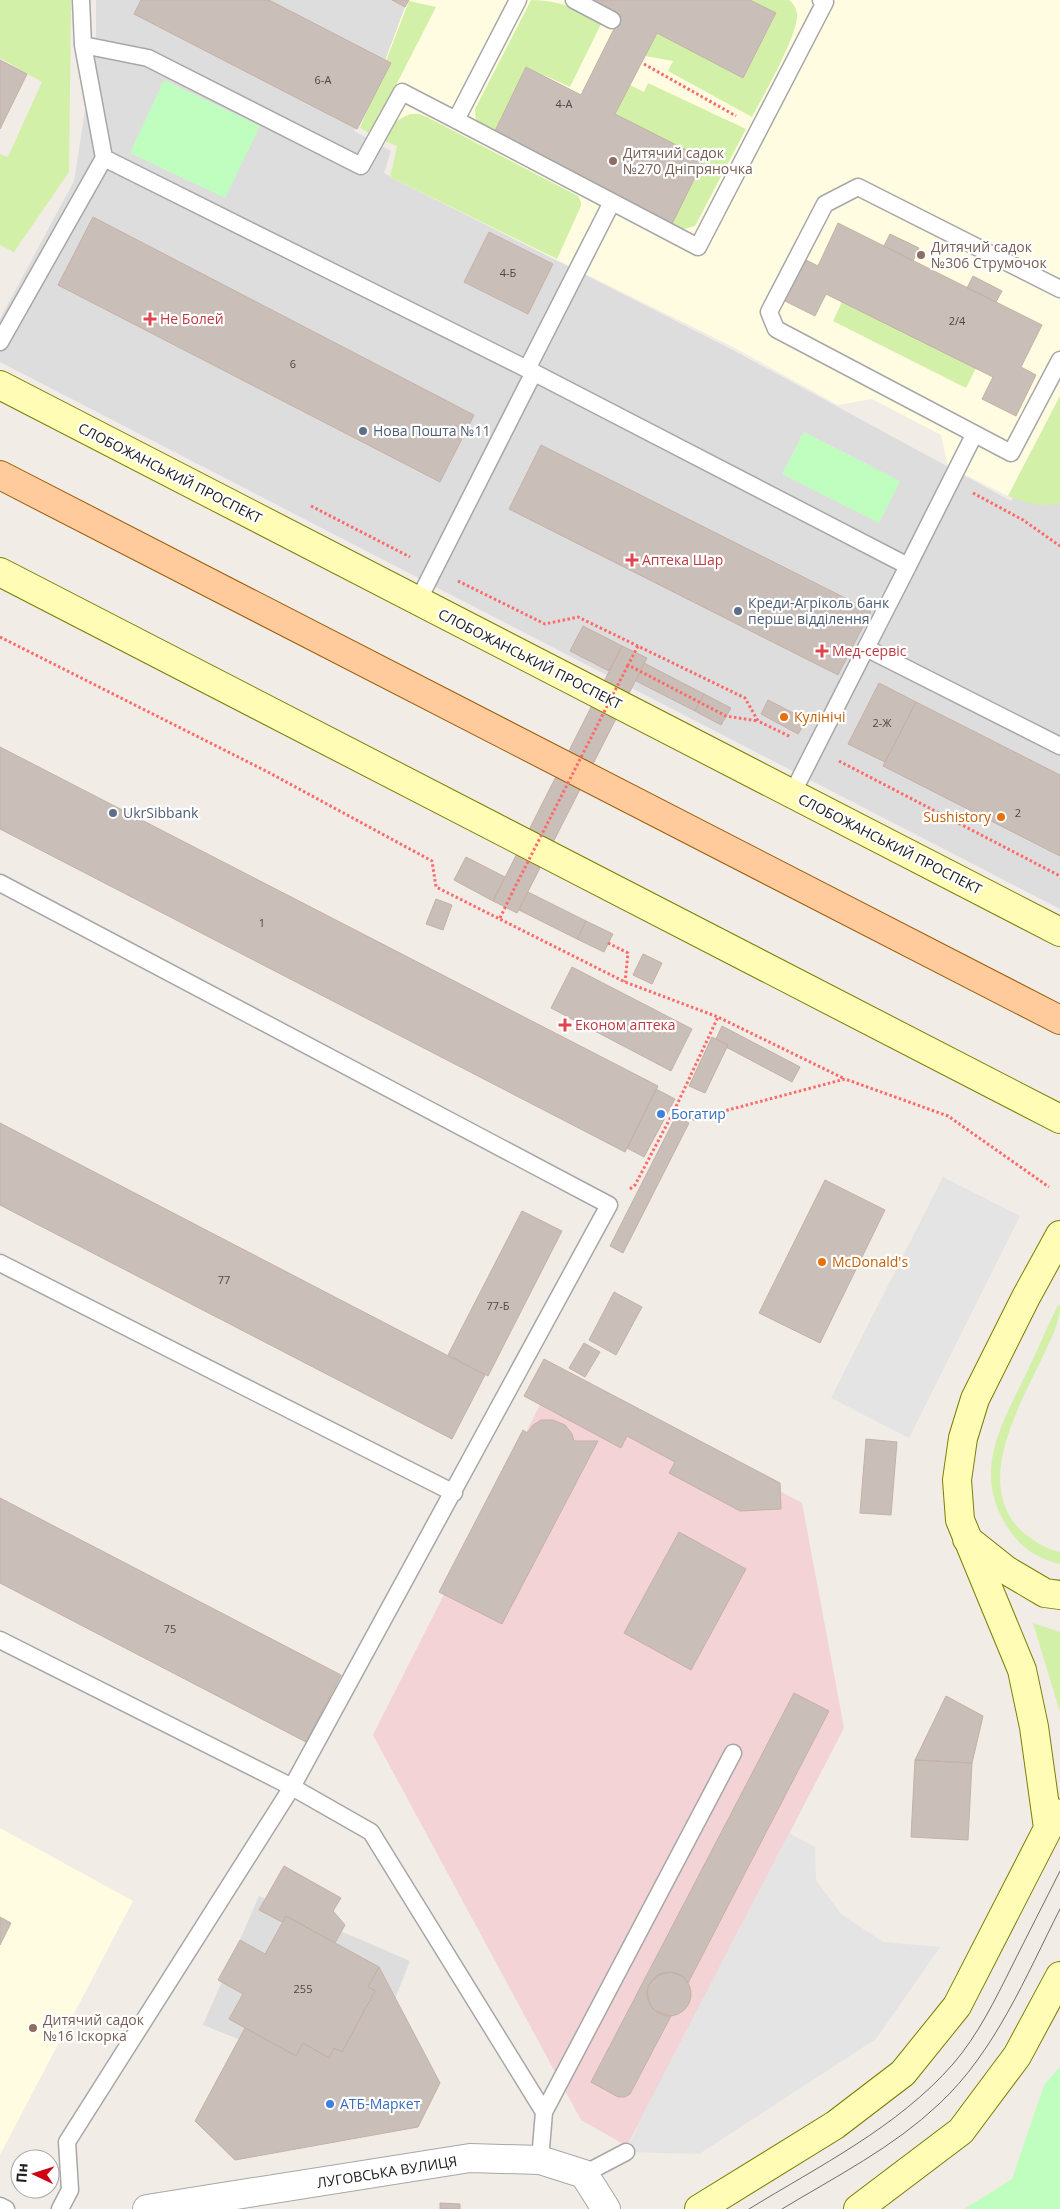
<svg xmlns="http://www.w3.org/2000/svg" width="1060" height="2209" viewBox="0 0 1060 2209" font-family="'Open Sans',sans-serif">
  <style>
    .residential { fill: #dedddd }
    .commercial { fill: #f3d3d5 }
    .education { fill: #fffce1 }
    .grass { fill: #d2f0a7 }
    .park { fill: #c0febf }
    .parking { fill: #e4e4e4 }
    .building { fill: #cabeb8; stroke: #c5b1a6 }
    .lines { fill: none; stroke-linecap: round; stroke-linejoin: round }
    .service-casing { stroke: #a7a7a7; stroke-width: 19 }
    .tertiary-casing { stroke: #a7a7a7; stroke-width: 30 }
    .secondary-casing { stroke: #7c7e00; stroke-width: 30 }
    .primary-casing { stroke: #9c5a00; stroke-width: 30 }
    .path { stroke: #ff6a69; stroke-width: 3; stroke-dasharray: 2.5 2.5; stroke-linecap: butt }
    .service { stroke: #fff; stroke-width: 16 }
    .tertiary { stroke: #fff; stroke-width: 28 }
    .secondary { stroke: #fffcb6; stroke-width: 28 }
    .primary { stroke: #ffcb9d; stroke-width: 28 }
    .tram { stroke: #6e6e6e; stroke-width: 1 }
    .path-bridge { stroke: #ff6a69; stroke-width: 3; stroke-dasharray: 2.5 2.5; stroke-linecap: butt }
    .education-dot { fill: #8d6e63; stroke: #fff; stroke-width: 2 }
    .health-dot { fill: #e0444e; stroke: #fff; stroke-width: 2 }
    .service-dot { fill: #5c6f8a; stroke: #fff; stroke-width: 2 }
    .food-dot { fill: #e8710a; stroke: #fff; stroke-width: 2 }
    .shop-dot { fill: #3f7fe0; stroke: #fff; stroke-width: 2 }
    .labels { text-anchor: middle; stroke-width: 4.5; stroke-linejoin: round; paint-order: stroke }
    .number-label { font-size: 11px; fill: #4a4846 }
    .education-label { font-size: 14px; fill: #785e54; stroke: #fff; text-anchor: start }
    .health-label { font-size: 14px; fill: #be3a42; stroke: #fff; text-anchor: start }
    .service-label { font-size: 14px; fill: #4e5e75; stroke: #fff; text-anchor: start }
    .street-label { font-size: 14px; fill: #202020; stroke: #fff }
    .food-label { font-size: 14px; fill: #c56008; stroke: #fff; text-anchor: start }
    .shop-label { font-size: 14px; fill: #366cbe; stroke: #fff; text-anchor: start }
  </style>
  <rect width="100%" height="100%" fill="#f1ece5"/>
  <path class="residential" d="M96 0H403L411 5 354 131 391 151 384 173 731 349 1011 501 1060 408V909L0 362V319L74 181 96 41Z
    M259 1896 410 1961 360 2087 203 2025Z"/>
  <path class="commercial" d="M557 1371 802 1503 844 1728 627 2146 581 2120 373 1735Z"/>
  <path class="education" d="M392 0H1060V396L1008 496 948 466 941 435 872 399 838 405 733 347 390 177 397 146 360 128 405 7Z
    M0 1828 133 1901 0 2155Z"/>
  <path class="grass" d="M0 0H71L69 172 14 252 0 245V154L8 157 42 82 0 58Z
    M531 0C557 0 580 9 603 20L570 87 526 67 495 131 672 224 703 159 615 114 630 85 644 92 648 83 746 129 695 226 681 230 476 123 475 109Z
    M750 0H789C793 3 796 8 797 13 800 32 762 98 752 117L668 71 673 61 645 56 657 33 743 78 776 14Z
    M409 1 436 7 371 134 360 128Z
    M410 114H419L427 117 578 196 581 202V206L557 259 390 177 397 146 385 141 396 121Z
    M842 302 976 368 966 388 833 321Z
    M1060 396V503C1040 508 1026 503 1008 496Z
    M1058 1305 1060 1306C1060 1323 1050 1341 1043 1356 1021 1403 977 1476 1015 1524 1025 1536 1045 1549 1060 1552V1564C1038 1559 1020 1547 1008 1528 973 1474 999 1429 1024 1378 1036 1354 1046 1329 1058 1305Z
    M1033 1623 1060 1632V1712Z"/>
  <path class="park" d="M164 80 260 126 225 198 130 153Z
    M804 432 900 481 879 523 782 474Z
    M1060 2067V2209H964L1012 2179 1044 2085Z"/>
  <path class="parking" d="M943 1177 1020 1216 909 1438 831 1398Z
    M789 1833 815 1847 816 1880 841 1914 883 1942 940 1947 876 2039 699 2154 626 2152 643 2114Z"/>
  <path class="building" d="M141 0H269L391 63 357 129 134 14Z
    M392 0H409L405 7Z
    M587 0H750L776 13 743 78 657 33 615 114 704 159 672 224 495 131 526 67 581 95 620 17Z
    M0 60 27 74 0 129Z
    M93 217 474 415 440 482 58 285Z
    M838 223 1042 325 1021 367 1036 375 1016 416 982 399 993 377 842 302 826 294 815 316 781 299 802 258 818 266Z
    M489 232 553 264 528 314 464 282Z
    M890 234 919 248 913 261 884 246Z
    M973 276 1002 291 996 302 967 288Z
    M541 445 871 611 838 675 509 509Z
    M583 626 622 646 609 671 570 651Z
    M622 646 647 658 517 913 493 901Z
    M644 663 704 694 695 711 636 681Z
    M879 683 916 702 885 762 848 744Z
    M704 694 731 708 721 725 695 711Z
    M768 700 807 720 798 734 761 714Z
    M916 702 1060 775V856L883 766Z
    M0 747 658 1086 625 1152 0 829Z
    M466 857 505 877 493 901 454 880Z
    M528 892 586 921 577 939 519 910Z
    M436 899 452 905 443 930 426 924Z
    M586 921 613 934 604 952 577 939Z
    M643 954 662 963 652 984 633 975Z
    M572 967 692 1029 671 1071 551 1008Z
    M722 1026 800 1067 792 1082 726 1047 728 1045 716 1039Z
    M712 1037 728 1045 705 1093 689 1086Z
    M656 1089 675 1099 644 1157 627 1148Z
    M676 1116 689 1123 623 1253 610 1246Z
    M0 1123 485 1375 452 1439 0 1205Z
    M825 1180 885 1210 820 1343 759 1313Z
    M522 1211 562 1231 488 1376 448 1355Z
    M614 1292 642 1307 616 1355 589 1340Z
    M584 1343 600 1352 585 1377 569 1368Z
    M544 1359 780 1483 781 1509 740 1511 669 1473 675 1462 627 1436 621 1448 524 1396Z
    M541 1420H553L565 1425 572 1434 574 1441H598L502 1624 439 1592 523 1430 527 1433 533 1425Z
    M866 1439 897 1442 891 1515 860 1513Z
    M0 1498 341 1675 306 1742 0 1583Z
    M679 1532 746 1569 691 1670 624 1633Z
    M794 1693 829 1711 688 1983 684 1977 671 1972 658 1975 649 1985 647 1992 651 2006 656 2011 671 2016 630 2094 625 2097H618L591 2082Z
    M946 1696 983 1716 972 1763 915 1760Z
    M915 1760 972 1763 968 1840 911 1837Z
    M284 1866 341 1898 333 1911 345 1925 335 1943 286 1916 282 1922 259 1910Z
    M286 1916 379 1967 368 1987 375 1991 342 2052 334 2048 329 2058 303 2043 296 2056 229 2019 243 1994 218 1980 240 1940 265 1954Z
    M0 1917 11 1923 0 1945Z
    M379 1967 440 2083 418 2127 235 2160 195 2121 245 2028 296 2056 303 2043 329 2058 334 2048 342 2052 375 1991 368 1987Z
    M647 1994a22 22 0 1 1 44 0a22 22 0 1 1-44 0Z
    M440 2203 460 2204V2209H440Z"/>
  <g class="lines">
    <defs>
      <path id="service" d="M518 0 456 120 698 247 825 2 821 0
        M574 0 612 20
        M83 45 148 58 361 166 402 92 456 120
        M104 158 527 369 908 566 866 648 1060 746
        M1060 289 858 187 825 204 769 312 776 329 1011 453 1060 360
        M0 342 104 158 83 45 81 0
        M527 369 612 202
        M908 566 974 435
        M418 601 534 372
        M792 794 866 648
        M0 883 609 1205 292 1787 67 2142 70 2190 60 2209
        M0 1263 454 1493
        M0 1640 292 1787 371 1832 544 2112 540 2160
        M544 2112 733 1753
        M584 2174 626 2152
        M0 2206 6 2209"/>
      <path id="tertiary" d="M147 2209 470 2158 540 2160 584 2174 606 2209"/>
      <path id="secondary" d="M0 385 1060 932
        M0 572 1060 1119
        M967 1539 1006 1570 1045 1593 1060 1595
        M1048 1828 1034 1727 1022 1670 960 1520 957 1480 963 1438 975 1399 1026 1297 1060 1235
        M699 2209 835 2125 903 2073 957 2006 1056 1813
        M858 2209 961 2131 1017 2056 1060 1976"/>
      <path id="primary" d="M0 475 1060 1020"/>
    </defs>
    <use href="#service" class="service-casing"/>
    <use href="#tertiary" class="tertiary-casing"/>
    <use href="#secondary" class="secondary-casing"/>
    <use href="#primary" class="primary-casing"/>
    <path class="path" d="M644 64 736 116
      M973 493 1023 520 1060 546
      M311 506 410 557
      M458 581 545 624 578 617 745 698 758 721 791 737
      M0 637 266 771 432 861 436 887 625 982 718 1017 845 1079
      M638 646 628 665 726 716 758 721
      M839 761 1060 876
      M500 918 511 895
      M608 943 628 953 625 982
      M674 1111 718 1017
      M630 1189 635 1185 674 1111 694 1119 845 1079 948 1116 1049 1187"/>
    <use href="#service" class="service"/>
    <use href="#tertiary" class="tertiary"/>
    <use href="#secondary" class="secondary"/>
    <use href="#primary" class="primary"/>
    <path class="tram" d="M749 2209C819 2166 898 2127 953 2064 978 2035 995 2000 1012 1966 1028 1934 1044 1903 1060 1871
      M782 2209C835 2177 894 2147 939 2104 995 2052 1026 1976 1060 1909"/>
    <path class="path-bridge" d="M511 895 628 665"/>
  </g>
  <g class="education-dot">
    <circle cx="613" cy="161" r="5"/>
    <circle cx="921" cy="255" r="5"/>
    <circle cx="33" cy="2028" r="5"/>
  </g>
  <g class="health-dot">
    <path d="M147.5 311.5h5v5h5v5h-5v5h-5v-5h-5v-5h5z"/>
    <path d="M629.5 552.5h5v5h5v5h-5v5h-5v-5h-5v-5h5z"/>
    <path d="M819.5 643.5h5v5h5v5h-5v5h-5v-5h-5v-5h5z"/>
    <path d="M562.5 1017.5h5v5h5v5h-5v5h-5v-5h-5v-5h5z"/>
  </g>
  <g class="service-dot">
    <circle cx="363" cy="431" r="5"/>
    <circle cx="738" cy="611" r="5"/>
    <circle cx="113" cy="813" r="5"/>
  </g>
  <g class="food-dot">
    <circle cx="784" cy="717" r="5"/>
    <circle cx="1001" cy="817" r="5"/>
    <circle cx="822" cy="1262" r="5"/>
  </g>
  <g class="shop-dot">
    <circle cx="661" cy="1114" r="5"/>
    <circle cx="330" cy="2104" r="5"/>
  </g>
  <g class="labels">
    <g class="number-label">
      <text x="323" y="84">6-А</text>
      <text x="564" y="108">4-А</text>
      <text x="508" y="277">4-Б</text>
      <text x="957" y="325">2/4</text>
      <text x="293" y="368">6</text>
      <text x="882" y="727">2-Ж</text>
      <text x="1018" y="817">2</text>
      <text x="262" y="927">1</text>
      <text x="224" y="1284">77</text>
      <text x="498" y="1310">77-Б</text>
      <text x="170" y="1633">75</text>
      <text x="303" y="1993">255</text>
    </g>
    <g class="education-label">
      <text x="623" y="158">Дитячий садок<tspan x="623" dy="16">№270 Дніпряночка</tspan></text>
      <text x="931" y="252">Дитячий садок<tspan x="931" dy="16">№306 Струмочок</tspan></text>
      <text x="43" y="2025">Дитячий садок<tspan x="43" dy="16">№16 Іскорка</tspan></text>
    </g>
    <g class="health-label">
      <text x="160" y="324">Не Болей</text>
      <text x="642" y="565">Аптека Шар</text>
      <text x="832" y="656">Мед-сервіс</text>
      <text x="575" y="1030">Економ аптека</text>
    </g>
    <g class="service-label">
      <text x="373" y="436">Нова Пошта №11</text>
      <text x="748" y="608">Креди-Агріколь банк<tspan x="748" dy="16">перше відділення</tspan></text>
      <text x="123" y="818">UkrSibbank</text>
    </g>
    <g class="street-label">
      <text transform="translate(170 473) rotate(27)" y="5">СЛОБОЖАНСЬКИЙ ПРОСПЕКТ</text>
      <text transform="translate(530 659) rotate(27)" y="5">СЛОБОЖАНСЬКИЙ ПРОСПЕКТ</text>
      <text transform="translate(890 844) rotate(27)" y="5">СЛОБОЖАНСЬКИЙ ПРОСПЕКТ</text>
      <text transform="translate(387 2172) rotate(-9)" y="5">ЛУГОВСЬКА ВУЛИЦЯ</text>
    </g>
    <g class="food-label">
      <text x="794" y="722">Кулінічі</text>
      <text x="991" y="822" text-anchor="end">Sushistory</text>
      <text x="832" y="1267">McDonald's</text>
    </g>
    <g class="shop-label">
      <text x="671" y="1119">Богатир</text>
      <text x="340" y="2109">АТБ-Маркет</text>
    </g>
  </g>
  <g transform="translate(35 2174) rotate(274)"><circle r="24" fill="#ffffff" stroke="#a6a6a6"/>
  <path d="M0-4L9 19L0 12L-9 19Z" fill="#d00014"/>
  <text y="-8" font-size="14" font-weight="bold" text-anchor="middle" fill="#202020">Пн</text>
  </g>
</svg>
